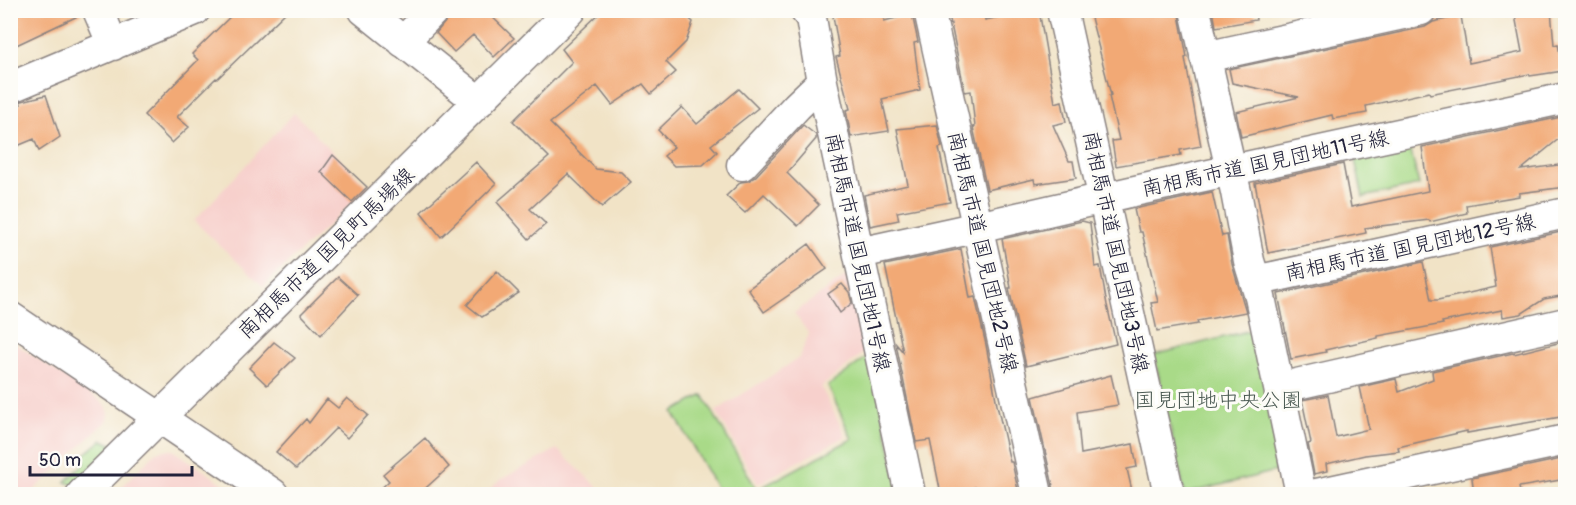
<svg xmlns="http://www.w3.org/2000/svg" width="1576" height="505" viewBox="0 0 1576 505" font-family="Pangolin,'Klee One',sans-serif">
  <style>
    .built { fill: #f7d0cc }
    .green { fill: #a9da88; stroke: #667e62; stroke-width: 1.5 }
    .building { fill: #f2a975 }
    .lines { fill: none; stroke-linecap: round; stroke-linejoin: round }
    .minor-casing { stroke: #8a8280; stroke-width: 33 }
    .minor { stroke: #fff; stroke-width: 30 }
    .labels { text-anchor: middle; stroke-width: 6; stroke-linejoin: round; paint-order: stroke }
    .street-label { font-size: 21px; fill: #22223b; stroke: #fdfcf7 }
    .park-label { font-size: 21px; fill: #4a5952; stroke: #fdfcf7 }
  </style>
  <rect width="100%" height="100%" fill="#fdfcf7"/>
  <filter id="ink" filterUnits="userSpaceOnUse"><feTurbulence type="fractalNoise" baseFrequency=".0167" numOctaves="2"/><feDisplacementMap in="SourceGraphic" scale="12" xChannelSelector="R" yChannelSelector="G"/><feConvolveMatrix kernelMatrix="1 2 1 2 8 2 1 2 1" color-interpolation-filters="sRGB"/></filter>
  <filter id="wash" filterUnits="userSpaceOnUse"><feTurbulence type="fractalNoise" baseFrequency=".008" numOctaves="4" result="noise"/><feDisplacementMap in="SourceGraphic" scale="24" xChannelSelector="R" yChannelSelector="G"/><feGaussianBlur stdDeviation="1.35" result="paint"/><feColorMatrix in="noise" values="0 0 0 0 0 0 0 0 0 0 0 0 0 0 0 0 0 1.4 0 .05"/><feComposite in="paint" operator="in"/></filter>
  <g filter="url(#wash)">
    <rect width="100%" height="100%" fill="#f1e3c6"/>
    <path class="built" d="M294 113 369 188 263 286 194 221Z
      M853 271 870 348 821 387 846 436 758 484 716 411 799 358 809 334 794 313Z
      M10 340 101 401 106 406 109 413 107 421 30 494H11Z
      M557 449 605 494H483L502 479Z
      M165 450H173L231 489 226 494H115L156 452Z"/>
    <path class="green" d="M1409 143 1419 185 1363 197 1354 155Z
      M1256 329 1284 469 1185 494 1154 355Z
      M870 355 900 494H720L673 412 703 395 757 490 852 439 828 386Z
      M102 440 114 445 73 485 65 482 85 463 84 455Z"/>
    <g id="blocks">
      <path class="building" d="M26 10H81L82 14 10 48V17Z
        M237 10H288L217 79 216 78 177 117 189 127 172 143 144 115 198 60 192 54Z
        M455 10H485L514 38 494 57 473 35 454 52 436 33Z
        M603 10H680L693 22 686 42 666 62 676 72 651 94 643 84 612 105 597 86 550 123 596 169 621 172 631 182 602 207 568 174 530 209 546 224 529 239 497 202 549 157 513 121 572 62 562 49Z
        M838 10H883L884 21 912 14 918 42 914 43 920 90 882 99 889 131 851 137 846 110 850 109 836 57 840 56 833 16Z
        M948 10H983L985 20 1033 10H1039L1055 103 1062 101 1066 122 1053 125 1069 161H1073L1076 178 1035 184 1034 179 987 190 973 127H975L971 91 965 92Z
        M1089 10H1178L1187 57 1185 58 1201 146 1180 150 1181 155 1116 166 1112 141 1119 140 1109 96 1111 95Z
        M1213 10H1255L1256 20 1216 27Z
        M1514 10H1551L1554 45 1558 44 1563 71 1530 76 1529 74 1430 94 1429 92 1366 106 1367 113 1333 119 1332 115 1241 137 1236 112 1299 97 1232 83 1229 69 1425 27 1433 22 1461 16 1469 63 1522 52Z
        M739 89 758 108 711 145 717 152 703 165 674 166 664 156 674 147 658 130 682 107 697 124Z
        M46 95 60 137 39 151 34 139 10 149V108L21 104 20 102 22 101Z
        M1566 116V133L1521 170 1566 164V187L1519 193V196L1466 205 1467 213 1430 222 1429 220 1365 228 1366 233 1268 253 1255 183 1343 164 1351 207 1428 191 1422 147Z
        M803 125 816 135V139L787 173 819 205 798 226 764 194 745 213 726 196 741 182 748 181 755 177Z
        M937 125 942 147 939 148 950 202 897 212 899 220 870 226 864 195 908 185 897 129Z
        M333 155 367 187 352 202 321 172Z
        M476 162 496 184 441 237 421 212Z
        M1212 192 1222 236 1227 235 1232 264 1246 312 1197 321 1198 324 1157 331 1151 303 1158 302 1142 232H1139L1134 209Z
        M1082 221 1090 223 1095 267 1100 266 1107 305 1116 344 1026 366 1009 288H1011L1002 239Z
        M1566 231V295L1544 299 1521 314 1503 317 1502 310 1442 322 1443 324 1378 336V338L1325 350 1326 352 1291 359 1278 294 1423 262 1431 300H1438L1496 287 1490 247Z
        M809 244 827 269 764 312 748 289Z
        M961 249 970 298 975 297 986 345 997 405 1010 462H1012L1019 495H978L977 487 941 494 930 440 916 442 896 344 903 352 885 265Z
        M497 271 519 293 482 317 467 305Z
        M338 277 358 295 321 335 301 314Z
        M842 284 849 292 852 303 840 313 828 294Z
        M1566 341V416L1467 433V431L1398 447 1399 451 1365 455 1326 464 1327 471 1314 474 1308 444 1311 443 1302 400 1328 395 1336 437 1369 429 1360 387 1396 379 1399 392 1433 379 1432 371 1513 353 1514 354Z
        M274 342 295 358 267 385 249 368Z
        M1111 375 1118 405 1077 412 1081 454 1133 444 1137 467 1127 469 1133 495H1055L1033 397Z
        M347 398 368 415 347 438 336 428 296 469 276 452 306 419 309 423 327 399 338 408Z
        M425 438 449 467 418 495H374L389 481 383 474Z
        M1566 458V479L1519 487 1520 492 1509 495H1474L1472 478Z"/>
    </g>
  </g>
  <g filter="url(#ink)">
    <use href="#blocks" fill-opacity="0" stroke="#8a8280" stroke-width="1.5"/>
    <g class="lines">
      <defs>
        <path id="minor" d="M98 10 113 45
          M364 10 479 102
          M805 10 811 18 822 82 910 494
          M929 10 1037 494
          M1062 10 1169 494
          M1195 10 1236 192 1249 261 1260 297 1301 494
          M403 42 434 10
          M1205 57 1421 10
          M10 84 14 86 195 10
          M742 165 797 106 822 82
          M859 253 956 232 1130 192 1566 98
          M1255 281 1566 213
          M10 317 273 494
          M1279 388 1566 323
          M82 494 571 10
          M1317 494 1566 440"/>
      </defs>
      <use href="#minor" class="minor-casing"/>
      <use href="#minor" class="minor"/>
    </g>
  </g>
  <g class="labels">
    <g class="street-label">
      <text transform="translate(1265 163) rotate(-12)" y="7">南相馬市道 国見団地11号線</text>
      <text transform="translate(1410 247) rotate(-12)" y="7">南相馬市道 国見団地12号線</text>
      <text transform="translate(858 252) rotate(78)" y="7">南相馬市道 国見団地1号線</text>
      <text transform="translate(983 252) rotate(77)" y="7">南相馬市道 国見団地2号線</text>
      <text transform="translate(1116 252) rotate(78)" y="7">南相馬市道 国見団地3号線</text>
      <text transform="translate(326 253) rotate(-44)" y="7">南相馬市道 国見町馬場線</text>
    </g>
    <g class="park-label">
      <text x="1218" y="407">国見団地中央公園</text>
    </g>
  </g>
  <rect width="1576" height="505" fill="none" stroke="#fdfcf7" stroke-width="36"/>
  <path d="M30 466v9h162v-9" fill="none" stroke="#22223b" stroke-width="3"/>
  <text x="39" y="466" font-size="18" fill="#22223b" stroke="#fdfcf7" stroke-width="4.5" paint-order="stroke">50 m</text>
</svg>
